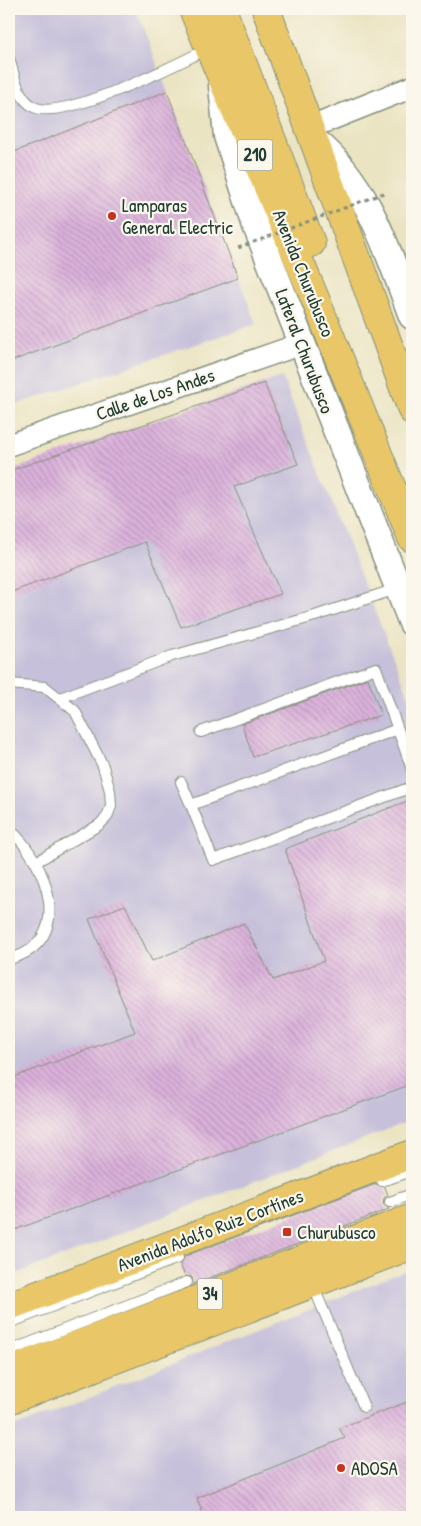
<svg xmlns="http://www.w3.org/2000/svg" width="421" height="1526" viewBox="0 0 421 1526" font-family="'Patrick Hand',sans-serif">
  <style>
    .industrial { fill: #c6c0da }
    .building { fill: url(#building-back-hatch) }
    .lines { fill: none; stroke-linecap: round; stroke-linejoin: round }
    .service-casing { stroke: #85907c; stroke-width: 12 }
    .minor-casing { stroke: #85907c; stroke-width: 24 }
    .tertiary-casing { stroke: #85907c; stroke-width: 29 }
    .primary-casing { stroke: #85907c; stroke-width: 30 }
    .trunk-casing { stroke: #85907c; stroke-width: 30 }
    .service { stroke: #fff; stroke-width: 10 }
    .minor { stroke: #fff; stroke-width: 21 }
    .tertiary { stroke: #fff; stroke-width: 26 }
    .primary { stroke: #e9c769; stroke-width: 28 }
    .trunk { stroke: #e9c769; stroke-width: 28 }
    .path-bridge { stroke: #85907c; stroke-width: 3; stroke-dasharray: 4 4; stroke-linecap: butt }
    .poi-dot { fill: #c8321e; stroke: #fbf7ec; stroke-width: 2 }
    .labels { text-anchor: middle; stroke-width: 4.5; stroke-linejoin: round; paint-order: stroke }
    .shield { fill: #fbf7ec; stroke: #61756b; stroke-width: 1 }
    .shield-label { font-size: 18px; font-weight: bold; fill: #1f3d34 }
    .poi-label { font-size: 19px; fill: #1f3d34; stroke: #fbf7ec; text-anchor: start }
    .street-label { font-size: 19px; fill: #1f3d34; stroke: #fbf7ec }
  </style>
  <defs>
    <pattern id="building-back-hatch" width="6" height="6" patternUnits="userSpaceOnUse" patternTransform="scale(1.25)"><rect width="6" height="6" fill="#dcb2dc"/><path d="M-1 5l2 2M0 0l6 6M5-1l2 2" fill="none" stroke="#b292b3"/></pattern>
  </defs>
  <rect width="100%" height="100%" fill="#fbf7ec"/>
  <filter id="ink" filterUnits="userSpaceOnUse"><feTurbulence type="fractalNoise" baseFrequency=".02" numOctaves="2"/><feDisplacementMap in="SourceGraphic" scale="10" xChannelSelector="R" yChannelSelector="G"/><feConvolveMatrix kernelMatrix="1 2 1 2 8 2 1 2 1" color-interpolation-filters="sRGB"/></filter>
  <filter id="wash" filterUnits="userSpaceOnUse"><feTurbulence type="fractalNoise" baseFrequency=".0096" numOctaves="4" result="noise"/><feDisplacementMap in="SourceGraphic" scale="20" xChannelSelector="R" yChannelSelector="G"/><feGaussianBlur stdDeviation="1.12" result="paint"/><feColorMatrix in="noise" values="0 0 0 0 0 0 0 0 0 0 0 0 0 0 0 0 0 1.4 0 .05"/><feComposite in="paint" operator="in"/></filter>
  <g filter="url(#wash)">
    <rect width="100%" height="100%" fill="#ebe4c3"/>
    <path class="industrial" d="M9 9H136L256 324 9 407Z
      M282 377 412 704V1120L9 1277V471Z
      M412 1268V1517H9V1429Z"/>
    <g id="blocks">
      <path class="building" d="M167 91 238 278 9 362V154Z
        M264 383 298 464 234 487 281 594 181 627 145 542 9 593V471Z
        M368 678 381 715 253 757 242 724Z
        M412 799V1084L9 1232V1079L135 1032 89 919 125 905 152 961 244 923 273 980 324 961 285 849Z
        M376 1184 385 1187 388 1195 384 1198 383 1204 389 1209 193 1284 192 1277 185 1276 180 1264 185 1256Z
        M412 1400V1517H204L197 1498 345 1438 339 1428Z"/>
    </g>
  </g>
  <g filter="url(#ink)">
    <use href="#blocks" fill-opacity="0" stroke="#85907c" stroke-width="1"/>
    <g class="lines">
      <defs>
        <path id="service" d="M9 58C14 74 17 98 34 107 62 122 180 63 209 48
          M9 684 45 687 75 711 103 766 110 791 111 806 107 817 99 825 36 862
          M60 698 172 656 315 616 399 588
          M201 732 376 668 412 769
          M181 782 191 805 398 729
          M191 805 213 860 412 787
          M9 829C47 861 77 942 9 959
          M382 1181 412 1171
          M390 1202 412 1194
          M312 1283 364 1407
          M9 1323 178 1258
          M9 1351 187 1282"/>
        <path id="minor" d="M309 128 412 87
          M9 445 301 344"/>
        <path id="tertiary" d="M222 86 227 136 256 226 412 623
          M314 140C369 184 388 252 412 316"/>
        <path id="primary" d="M9 1306 412 1154
          M9 1371 412 1218
          M9 1400 412 1245"/>
        <path id="trunk" d="M193 9 316 301 412 538
          M222 9 311 243
          M266 9 412 410"/>
      </defs>
      <use href="#service" class="service-casing"/>
      <use href="#minor" class="minor-casing"/>
      <use href="#tertiary" class="tertiary-casing"/>
      <use href="#primary" class="primary-casing"/>
      <use href="#trunk" class="trunk-casing"/>
      <use href="#service" class="service"/>
      <use href="#minor" class="minor"/>
      <use href="#tertiary" class="tertiary"/>
      <use href="#primary" class="primary"/>
      <use href="#trunk" class="trunk"/>
      <path class="path-bridge" d="M238 248 384 193"/>
    </g>
  </g>
  <g class="poi-dot">
    <circle cx="112" cy="216" r="5"/>
    <rect x="282" y="1227" width="10" height="10" rx="2.5"/>
    <circle cx="341" cy="1468" r="5"/>
  </g>
  <g class="labels">
    <g class="shield">
      <rect x="237.5" y="139.5" width="35" height="31" rx="4"/>
      <rect x="197.5" y="1278.5" width="25" height="31" rx="4"/>
    </g>
    <g class="shield-label">
      <text x="255" y="161">210</text>
      <text x="210" y="1300">34</text>
    </g>
    <g class="poi-label">
      <text x="122" y="212">Lamparas<tspan x="122" dy="22">General Electric</tspan></text>
      <text x="297" y="1239">Churubusco</text>
      <text x="351" y="1475">ADOSA</text>
    </g>
    <g class="street-label">
      <text transform="translate(304 273) rotate(68)" y="7">Avenida Churubusco</text>
      <text transform="translate(305 351) rotate(69)" y="7">Lateral Churubusco</text>
      <text transform="translate(155 394) rotate(-19)" y="7">Calle de Los Andes</text>
      <text transform="translate(210 1230) rotate(-21)" y="7">Avenida Adolfo Ruiz Cortínes</text>
    </g>
  </g>
  <rect width="421" height="1526" fill="none" stroke="#fbf7ec" stroke-width="30"/>
</svg>
